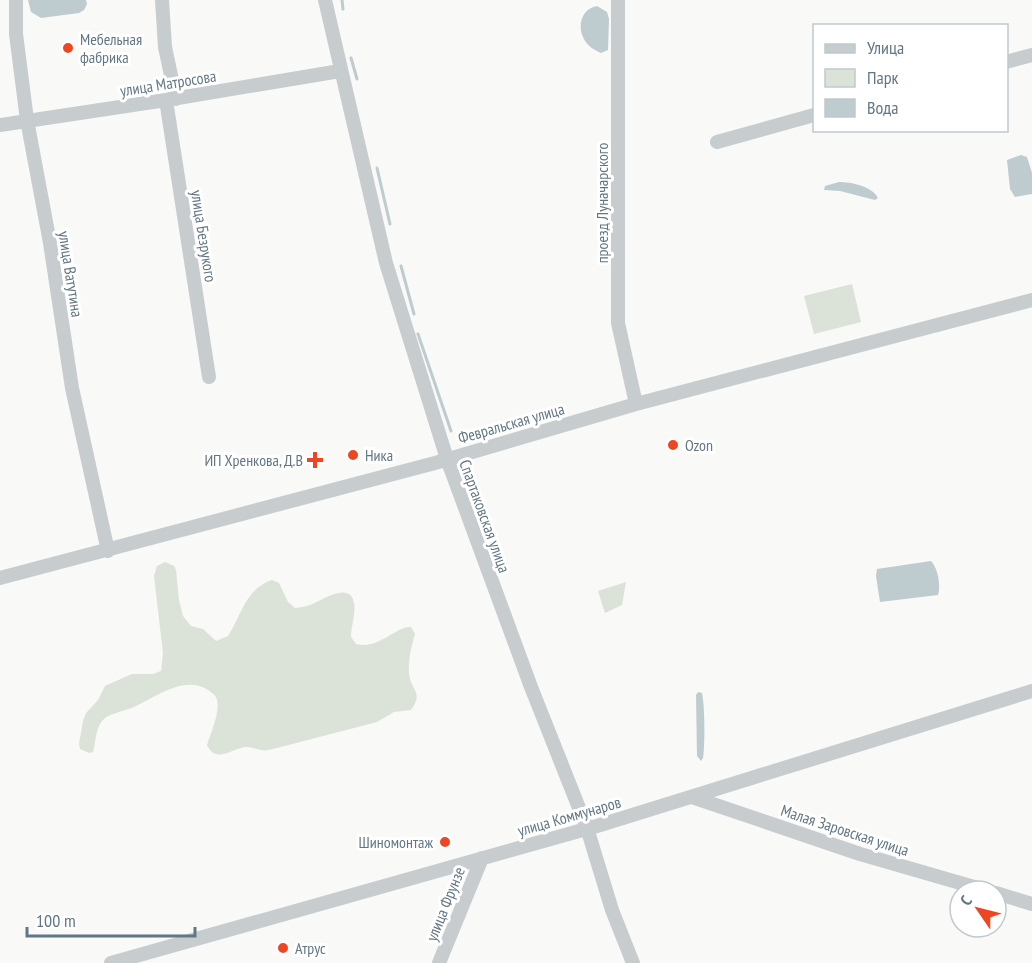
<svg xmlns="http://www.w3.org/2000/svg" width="1032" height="963" viewBox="0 0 1032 963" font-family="'PT Sans Narrow',sans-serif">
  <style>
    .green { fill: #dbe2d8 }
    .water { fill: #becbcf }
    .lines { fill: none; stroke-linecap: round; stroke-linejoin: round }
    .stream { stroke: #becbcf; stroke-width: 3 }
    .minor { stroke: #c7cccf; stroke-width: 14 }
    .poi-dot { fill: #ee4622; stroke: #fff; stroke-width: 2 }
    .labels { text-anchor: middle; stroke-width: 6; stroke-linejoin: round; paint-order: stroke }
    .poi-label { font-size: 16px; fill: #627784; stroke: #fff; text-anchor: start }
    .street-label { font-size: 16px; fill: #627784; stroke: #fff }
  </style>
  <rect width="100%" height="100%" fill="#f9f9f7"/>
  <path class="green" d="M852 284 861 322 814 334 804 296Z
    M165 562 174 566 176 570 179 600 183 616 191 626 203 629 216 641 228 636C241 616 246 588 272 580L279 583 288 602 295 608C300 607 305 607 310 605 321 601 350 580 354 603 356 614 351 626 351 637L356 644C379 650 397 625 411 627L415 634C411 647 408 660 409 674 411 691 424 692 411 710L394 712 377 722 269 750C259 752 253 746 245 747 231 749 216 764 207 745 211 732 220 713 217 700 216 695 212 693 208 690 185 675 157 696 136 706 125 712 109 712 102 721 95 730 96 742 93 752L89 753 80 749 79 744 83 721 86 713 98 700 105 686 132 674H153L161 671 163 653 154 576 157 566Z
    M626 582 622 605 605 613 598 591Z"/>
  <path class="water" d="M28 0H86L87 4 84 10 79 13 41 18 31 12Z
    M597 6 607 12 609 19 608 50 601 53C594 50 586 45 583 37 577 24 583 8 597 6Z
    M1021 155 1027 157 1032 173V194L1015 197 1010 189 1007 160Z
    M839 182C851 182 872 186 878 198L875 200 840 191 824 190 825 186Z
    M931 561C938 568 941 586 938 595L880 602 876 576 877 569Z
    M698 692 702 693C705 706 705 746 703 758L701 761 697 756 696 695Z"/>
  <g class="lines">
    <path class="stream" d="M342 0 343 9
      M351 58 357 79
      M377 168 390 224
      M401 266 414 314
      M418 334 451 431"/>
    <path class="minor" d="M16 0V34L27 120 50 243 72 388 108 551
      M162 0 165 47 176 99
      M325 0 386 263 447 459 531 687 587 828 612 910 633 963
      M618 0V323L636 404
      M1006 62 1032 55
      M166 100 209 377
      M0 125 166 100 340 71
      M717 142 814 115
      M0 578 435 463 636 404 1032 300
      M692 797 860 854 988 891
      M996 893 1032 904
      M111 963 597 826 1032 691
      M439 963 482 858"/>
  </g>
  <g class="poi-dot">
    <circle cx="68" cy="48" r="6"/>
    <circle cx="673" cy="445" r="6"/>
    <circle cx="353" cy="455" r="6"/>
    <path d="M312 451h6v6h6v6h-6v6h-6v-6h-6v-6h6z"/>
    <circle cx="445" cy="842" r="6"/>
    <circle cx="283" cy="948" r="6"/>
  </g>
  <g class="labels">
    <g class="poi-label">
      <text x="80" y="45">Мебельная<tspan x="80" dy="18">фабрика</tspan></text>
      <text x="685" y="451">Ozon</text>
      <text x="365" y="461">Ника</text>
      <text x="303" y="466" text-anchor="end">ИП Хренкова, Д.В</text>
      <text x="433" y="848" text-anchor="end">Шиномонтаж</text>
      <text x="295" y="954">Атрус</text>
    </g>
    <g class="street-label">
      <text transform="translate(168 83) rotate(-9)" y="6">улица Матросова</text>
      <text transform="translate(602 203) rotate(-90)" y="6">проезд Луначарского</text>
      <text transform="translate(204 236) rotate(81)" y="6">улица Безрукого</text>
      <text transform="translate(71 274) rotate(81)" y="6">улица Ватутина</text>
      <text transform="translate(511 423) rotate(-16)" y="6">Февральская улица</text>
      <text transform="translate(485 516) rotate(70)" y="6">Спартаковская улица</text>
      <text transform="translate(569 816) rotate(-16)" y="6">улица Коммунаров</text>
      <text transform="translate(845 830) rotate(18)" y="6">Малая Заровская улица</text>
      <text transform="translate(445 904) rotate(-68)" y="6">улица Фрунзе</text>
    </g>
  </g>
  <rect x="813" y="24" width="195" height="108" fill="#ffffff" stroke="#c0c9ce" stroke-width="1.5"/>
  <rect x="825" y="44" width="30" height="9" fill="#c7cccf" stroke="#c0c9ce" stroke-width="1.5"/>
  <text x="867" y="54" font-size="18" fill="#627784">Улица</text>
  <rect x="825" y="69" width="30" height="18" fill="#dbe2d8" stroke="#c0c9ce" stroke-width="1.5"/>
  <text x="867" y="84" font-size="18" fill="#627784">Парк</text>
  <rect x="825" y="99" width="30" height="18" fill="#becbcf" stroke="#c0c9ce" stroke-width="1.5"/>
  <text x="867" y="114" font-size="18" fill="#627784">Вода</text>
  <g transform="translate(978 909) rotate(305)"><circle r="28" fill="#ffffff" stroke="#c0c9ce" stroke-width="1.5"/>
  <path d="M0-4.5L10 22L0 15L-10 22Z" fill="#ee4622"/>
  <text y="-9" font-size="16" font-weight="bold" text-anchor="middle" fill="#627784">С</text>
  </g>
  <path d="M27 927v9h168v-9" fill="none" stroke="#627784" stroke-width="3"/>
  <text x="36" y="927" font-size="18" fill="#627784" stroke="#ffffff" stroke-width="4.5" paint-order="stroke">100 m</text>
</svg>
